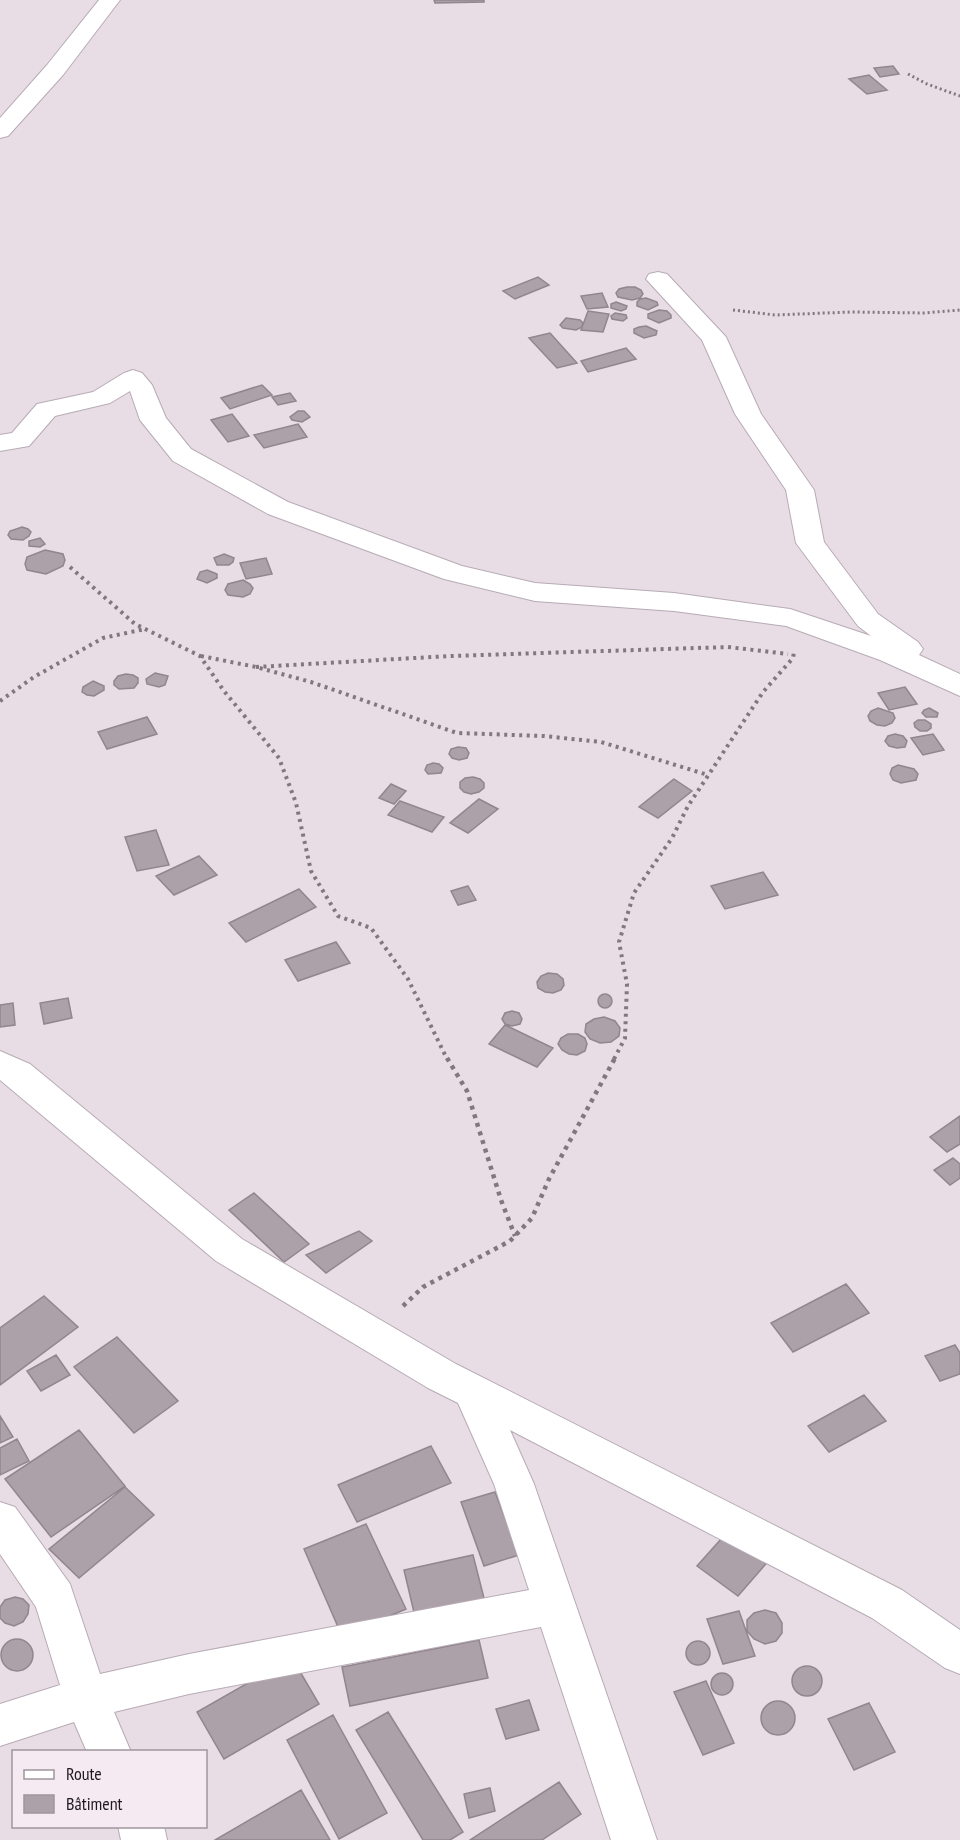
<svg xmlns="http://www.w3.org/2000/svg" width="960" height="1840" viewBox="0 0 960 1840" font-family="'PT Sans Narrow',sans-serif">
  <style>
    .building { fill: #aca0a9; stroke: #91868e; stroke-width: 1.5 }
    .lines { fill: none; stroke-linecap: round; stroke-linejoin: round }
    .street-casing { stroke: #b7abb5; stroke-width: 2 }
    .path-far2 { stroke: #81787f; stroke-width: 3; stroke-dasharray: 2 3; stroke-linecap: butt }
    .path-far1 { stroke: #81787f; stroke-width: 4; stroke-dasharray: 3 4.5; stroke-linecap: butt }
    .path { stroke: #81787f; stroke-width: 4.5; stroke-dasharray: 4 5; stroke-linecap: butt }
    .street { fill: #fff; fill-rule: evenodd }
  </style>
  <rect width="100%" height="100%" fill="#e8dce5"/>
  <path class="building" d="M434 0H484V2L435 3Z
    M893 66 899 74 880 77 874 68Z
    M869 75 887 90 867 94 849 79Z
    M538 277 549 285 515 299 503 291Z
    M627 287H635L641 290 643 294 640 298 632 300 618 297 616 293 619 289Z
    M602 293 608 307 587 309 581 296Z
    M646 298 657 302 658 305 648 310 637 306V302L640 299Z
    M616 302 627 306 626 309 621 311 611 308V304Z
    M659 310 667 311 671 315V318L659 323 648 318V314Z
    M588 311 609 314 603 332 581 330Z
    M615 313 626 315 627 318 623 321 612 319 611 316Z
    M566 318 580 320 583 323 582 327 576 330 563 328 560 325Z
    M646 326 657 331 656 335 644 338 634 333V329L639 327Z
    M550 333 577 363 557 368 529 338Z
    M626 348 636 359 588 372 581 361Z
    M262 385 272 395 230 409 221 398Z
    M290 393 296 401 278 405 272 397Z
    M298 411H304L310 417 302 422 292 420 290 417Z
    M232 414 249 436 228 442 211 420Z
    M298 424 307 437 264 448 254 435Z
    M22 527 28 529 31 532 29 536 23 540 11 539 8 535 10 531Z
    M40 538 45 544 40 547 29 546V541Z
    M45 550 63 554 65 560 63 566 46 574 27 570 25 564 27 557Z
    M224 554 234 558 233 562 229 565H217L214 558Z
    M266 558 272 574 246 579 240 563Z
    M207 570 217 574V578L207 583 197 579 200 572Z
    M243 580 250 584 253 588 250 594 243 597 228 595 225 590 228 584Z
    M155 673 168 676 165 685 159 687 147 684 146 679Z
    M126 674 133 675 138 678V683L134 688 119 689 114 685V681L118 676Z
    M93 681 104 686V690L94 696 87 695 82 692 83 687Z
    M905 687 917 704 889 710 878 693Z
    M878 708 893 713 895 718 892 723 885 726 877 725 870 721 868 716 871 711Z
    M929 708 938 713 937 717H926L922 713 924 710Z
    M147 717 157 734 107 749 98 732Z
    M918 720H925L931 724V728L927 731H920L915 727 914 723Z
    M895 734 903 736 907 741 905 747 897 748 889 746 885 741 888 736Z
    M933 734 944 750 923 755 911 738Z
    M458 747 466 748 469 753 467 758 459 760 452 758 449 754 451 749Z
    M433 763 439 764 443 768 441 773 428 774 425 770 427 765Z
    M898 765 914 769 918 774 916 780 901 783 893 780 890 774 892 768Z
    M473 777 480 779 484 783V788L479 792 471 794 464 792 460 788V782L465 778Z
    M674 779 692 791 658 818 639 807Z
    M391 784 406 791 394 804 379 798Z
    M479 799 498 809 468 833 450 823Z
    M400 801 444 817 432 832 388 815Z
    M156 830 169 865 137 871 125 837Z
    M199 856 217 875 174 895 156 876Z
    M763 872 778 895 725 909 711 886Z
    M468 886 476 900 458 905 451 891Z
    M299 889 316 907 246 942 229 923Z
    M336 942 350 963 298 981 285 960Z
    M548 973 557 974 563 979 564 985 561 990 553 993 545 992 538 988 537 982 541 976Z
    M598 1001a7 7 0 1 1 14 0a7 7 0 1 1-14 0Z
    M68 998 72 1018 44 1024 40 1003Z
    M13 1003 15 1025 0 1027V1005Z
    M512 1011 519 1013 522 1019 520 1024 512 1026 505 1024 502 1019 505 1013Z
    M604 1017 615 1021 620 1028 619 1036 611 1042 600 1043 590 1039 585 1032 586 1024 594 1019Z
    M505 1025 553 1048 537 1067 489 1044Z
    M568 1034H578L585 1038 587 1044 585 1051 577 1055 569 1054 562 1050 558 1044 561 1038Z
    M960 1116V1144L947 1152 930 1137Z
    M953 1158 960 1164V1178L950 1185 934 1170Z
    M254 1193 309 1244 284 1262 229 1210Z
    M359 1231 372 1241 326 1273 306 1255Z
    M846 1284 869 1313 793 1352 771 1323Z
    M44 1296 78 1327 0 1385V1328Z
    M117 1337 178 1401 134 1433 74 1367Z
    M955 1345 960 1353V1374L940 1381 925 1356Z
    M56 1355 70 1375 41 1391 27 1371Z
    M864 1395 886 1421 829 1452 808 1426Z
    M0 1416 13 1437 0 1443Z
    M79 1430 125 1486 51 1537 5 1479Z
    M17 1439 29 1461 0 1475V1448Z
    M431 1446 451 1483 357 1522 338 1485Z
    M125 1487 154 1515 79 1578 49 1549Z
    M495 1492 519 1555 484 1566 461 1502Z
    M366 1524 406 1609 342 1636 304 1549Z
    M730 1529 771 1558 738 1596 697 1566Z
    M473 1555 487 1610 417 1625 404 1570Z
    M15 1597 23 1599 29 1605 28 1614 23 1622 14 1626 5 1623 0 1618V1607L5 1600Z
    M765 1610 776 1613 782 1623V1633L776 1641 765 1644 754 1639 747 1631V1620L754 1613Z
    M739 1611 755 1656 723 1664 707 1619Z
    M1 1655a16 16 0 1 1 32 0a16 16 0 1 1-32 0Z
    M479 1640 488 1678 350 1706 342 1667Z
    M686 1653a12 12 0 1 1 24 0a12 12 0 1 1-24 0Z
    M292 1658 319 1704 224 1759 197 1712Z
    M792 1681a15 15 0 1 1 30 0a15 15 0 1 1-30 0Z
    M711 1684a11 11 0 1 1 22 0a11 11 0 1 1-22 0Z
    M706 1681 734 1743 703 1755 674 1692Z
    M529 1700 539 1730 506 1739 496 1709Z
    M761 1718a17 17 0 1 1 34 0a17 17 0 1 1-34 0Z
    M869 1703 895 1752 854 1770 828 1719Z
    M388 1712 463 1832 450 1840H423L356 1730Z
    M333 1715 387 1813 339 1839 287 1740Z
    M559 1782 581 1814 542 1840H470Z
    M490 1788 495 1811 469 1818 464 1794Z
    M301 1790 330 1840H215Z"/>
  <g class="lines">
    <defs>
      <path id="street" d="M99 0H120L63 75 8 136 0 138V118L47 65Z
        M658 272 667 274 726 337 761 414 814 490 824 542 878 614 918 642 923 649 919 655 960 674V696L880 660 786 626 674 611 535 601 444 579 268 514 173 461 140 420 130 391 110 403 55 416 29 446 0 451V435L12 433 37 404 93 392 124 373 133 370 142 373 152 385 166 418 191 449 288 502 462 566 535 583 674 593 790 609 871 636 858 626 796 543 786 490 735 414 702 340 646 279 649 274Z
        M0 1051 30 1064 242 1239 456 1364 902 1590 960 1630V1674L945 1668 872 1618 510 1430 534 1484 657 1840H611L541 1627 189 1694 114 1712 131 1752H87L74 1722 0 1746V1704L60 1685 36 1607 0 1554V1502L15 1507 70 1584 100 1674 189 1654 529 1590 494 1484 458 1403 428 1388 216 1261 0 1080Z
        M118 1826H164L167 1840H121Z"/>
    </defs>
    <use href="#street" class="street-casing"/>
    <path class="path-far2" d="M908 74 927 84 960 96
      M733 310 775 315 851 312 924 313 960 310"/>
    <path class="path-far1" d="M70 567 135 624 200 656 224 691 279 758 296 803 311 871 338 916 371 928 408 979 447 1059
      M201 656 256 667 311 682 457 733 544 736 601 742 708 775
      M256 667 450 656 728 647 788 654
      M0 701 34 677 103 638 145 629
      M614 1059 625 1038 627 984 619 942 634 893 672 838 688 806 763 692 793 658 794 652"/>
    <path class="path" d="M447 1058 467 1091 501 1200 515 1236
      M403 1306 423 1287 510 1241 532 1218 549 1179 615 1058"/>
    <use href="#street" class="street"/>
  </g>
  <rect x="12" y="1750" width="195" height="78" fill="#f5e9f2" stroke="#9f969d" stroke-width="1.5"/>
  <rect x="24" y="1770" width="30" height="9" fill="#ffffff" stroke="#9f969d" stroke-width="1.5"/>
  <text x="66" y="1780" font-size="18" fill="#1e191d">Route</text>
  <rect x="24" y="1795" width="30" height="18" fill="#aca0a9" stroke="#9f969d" stroke-width="1.5"/>
  <text x="66" y="1810" font-size="18" fill="#1e191d">Bâtiment</text>
</svg>
